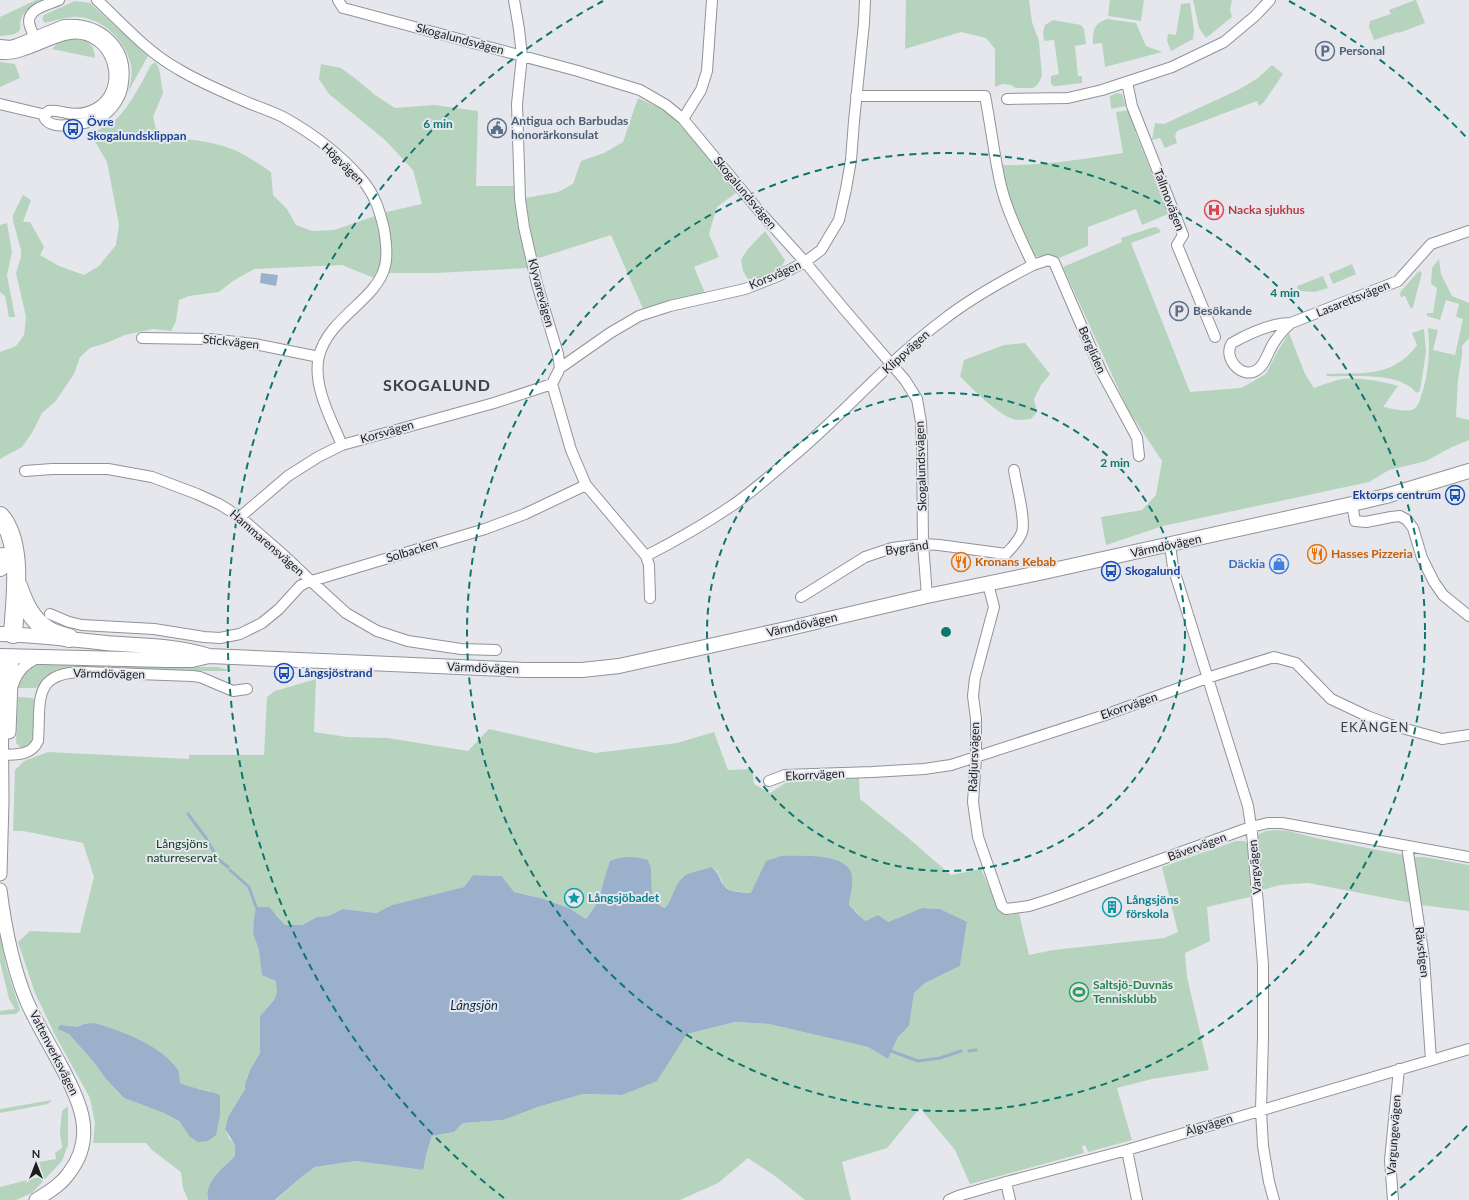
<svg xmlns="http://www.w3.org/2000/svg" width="1469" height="1200" viewBox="0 0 1469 1200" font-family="Lato,sans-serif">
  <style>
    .green { fill: #b6d4bd; fill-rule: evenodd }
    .water { fill: #9ab0cb }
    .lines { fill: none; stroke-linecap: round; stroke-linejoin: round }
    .stream { stroke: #9ab0cb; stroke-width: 3 }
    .minor-casing { stroke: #929399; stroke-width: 12 }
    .tertiary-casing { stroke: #929399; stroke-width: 15 }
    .secondary-casing { stroke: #929399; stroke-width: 16 }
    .motorway-casing { stroke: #929399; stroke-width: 20 }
    .minor { stroke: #fff; stroke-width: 10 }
    .tertiary { stroke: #fff; stroke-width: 13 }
    .secondary { stroke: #fff; stroke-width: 14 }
    .motorway { stroke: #fff; stroke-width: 18 }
    .ring { fill: none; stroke: #0f766e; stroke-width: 2; stroke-dasharray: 7 5 }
    .labels { text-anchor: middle; stroke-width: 4; stroke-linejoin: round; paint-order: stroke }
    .street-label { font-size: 12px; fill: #1c1d1f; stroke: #e5e7ed }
    .service-label { font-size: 12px; font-weight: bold; fill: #4e5e75; stroke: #e5e7ed; text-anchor: start }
    .transit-label { font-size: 12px; font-weight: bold; fill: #164399; stroke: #e5e7ed; text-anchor: start }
    .health-label { font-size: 12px; font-weight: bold; fill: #be3a42; stroke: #e5e7ed; text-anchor: start }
    .food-label { font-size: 12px; font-weight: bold; fill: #c56008; stroke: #e5e7ed; text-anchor: start }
    .shop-label { font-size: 12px; font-weight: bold; fill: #366cbe; stroke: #e5e7ed; text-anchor: end }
    .park-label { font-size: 12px; fill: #053b1d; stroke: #e5e7ed }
    .culture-label { font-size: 12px; font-weight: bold; fill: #0d838f; stroke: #e5e7ed; text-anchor: start }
    .leisure-label { font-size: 12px; font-weight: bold; fill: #27864d; stroke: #e5e7ed; text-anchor: start }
    .neighbourhood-label { font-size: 13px; letter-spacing: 1px; fill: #3f4045; stroke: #e5e7ed }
    .water-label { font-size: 13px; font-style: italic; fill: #082a4e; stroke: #e5e7ed }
    .district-label { font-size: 16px; font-weight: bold; letter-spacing: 1px; fill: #3f4045; stroke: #e5e7ed }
    .centre { fill: #0f766e; stroke: #e5e7ed; stroke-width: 2 }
    .ring-label { font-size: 12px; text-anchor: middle; font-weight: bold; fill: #0f766e; stroke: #e5e7ed; stroke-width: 4; stroke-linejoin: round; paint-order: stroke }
  </style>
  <rect width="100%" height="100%" fill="#e5e7ed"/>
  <path class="green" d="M36 0H46C39 3 31 5 26 11 12 26 33 34 0 36V17Z
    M906 0H1029L1032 22 1039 41 1042 76 1038 84 1033 88H1016L1011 85 1003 84 995 87V49L986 38 961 32 905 49Z
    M1110 0H1144L1141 21 1108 16Z
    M1193 0H1232L1230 10 1232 17 1206 38 1199 28Z
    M1415 0H1416L1425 23 1399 33 1398 32 1374 40 1369 27 1370 21 1391 14 1389 10Z
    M75 1 90 3 148 56 128 92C130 84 133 74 131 65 125 40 104 19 78 17 67 16 55 21 45 23L42 19 44 15Z
    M1190 3 1194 30 1193 39 1171 51 1167 41 1168 34 1176 35 1181 4Z
    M1107 19 1136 23 1146 46 1162 52 1105 67 1102 43 1093 44C1093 31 1093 24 1107 19Z
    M1053 20 1081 25 1084 29 1086 44 1075 46 1078 76H1082V83L1057 86H1053L1051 83V76L1059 74 1054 40 1044 41 1043 32 1045 25Z
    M67 39C83 39 94 39 95 58L52 49 59 41Z
    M0 62 15 64 20 78 0 87Z
    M155 62 159 68 163 93 153 117 157 132C178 140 201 139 223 146 241 151 256 162 271 172L273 195 287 209 296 225 312 231 334 230 375 216 381 244V267L374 278 342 265 254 269 233 281 219 292 189 296 179 300 176 321 171 331 153 329 125 335 109 342 90 348 80 357 74 374 55 402 42 413 32 433 22 447 0 459V352L16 346 24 335 26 317 16 273 21 257V250L13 221V215L23 195 31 200 23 222H30L44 247 40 255 59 266 84 275 99 266 116 245 119 225 107 162 90 133C96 130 104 128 110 124 128 112 141 83 151 65Z
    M321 64 341 68 356 79 375 95 395 108 434 105 478 111 476 186H514L515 199 528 268 436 273H389L390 247 386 212 422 204 413 170 385 140 329 94 319 79Z
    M1272 65 1283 74 1264 102 1259 106 1257 101 1177 131 1175 136 1177 143 1165 148 1160 138 1152 140 1155 123 1164 124 1240 89 1258 78Z
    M1117 93 1122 94 1126 106 1111 109 1110 96Z
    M638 98 666 111 685 130 737 192 717 207 709 234 719 257 694 267 705 293 671 300 643 309 611 235 536 259 525 198 558 192 573 184 581 161 604 153 623 142Z
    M1129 110 1136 134 1168 214 1142 225 1136 209 1088 227V246L1059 258 1034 256C1017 229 1008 196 1000 165 1042 166 1082 159 1123 153L1116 112Z
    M7 223 12 252 7 275 15 317H9L5 296 0 292V225Z
    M1156 227 1159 229 1161 232 1131 243 1190 392 1241 388 1266 374 1277 352 1289 333 1305 374 1314 388C1322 385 1330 382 1338 380 1354 376 1382 381 1398 386L1383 407C1391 408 1406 413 1414 409 1419 406 1420 399 1422 393 1429 371 1430 351 1428 328L1438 330 1433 350 1455 355 1463 319 1456 317 1459 304 1446 300 1440 320 1427 316V313H1433L1437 288 1431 284 1432 268 1439 259 1441 274 1452 296 1469 303V338L1462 346V355L1458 380 1456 417 1469 420V440L1452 447 1426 461 1389 470 1369 482 1163 526 1106 545 1101 517 1142 510 1156 495 1162 461 1128 410 1063 267 1122 242 1121 238 1151 228Z
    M765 231 785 260 781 268 749 281 743 271 741 260 747 250Z
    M1352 264 1356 274 1333 284 1329 274Z
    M1420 271 1422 273 1413 307 1411 309 1405 296 1401 297 1400 295 1401 291 1418 272Z
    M1323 276 1328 288 1315 292 1298 291 1297 286Z
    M1424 329 1426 352 1420 391 1416 393C1414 390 1411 387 1407 385 1388 373 1349 377 1327 376L1326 374C1362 372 1392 379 1417 345L1412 333Z
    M1025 343 1050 374 1041 385 1034 399 1037 412 1031 419C1026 419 1018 421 1013 419 997 414 971 388 960 376L964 360 1004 345Z
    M39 664 145 667H218L232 671H155L74 669 43 683 36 688H16C21 676 25 666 39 664Z
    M316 679 314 732 347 737 388 738 468 751 489 729 595 753 677 743 714 732 728 770 752 769 754 784 770 793 790 780 859 778 860 799 906 836 951 875 981 869 1000 912 1011 915 1019 913 1029 955 1053 950 1164 938 1178 932 1162 867 1236 841H1244L1248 844 1254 896 1207 907 1210 941 1185 953 1187 977 1209 1070 1152 1079 1117 1088 1132 1140 1088 1152 1085 1145 1082 1146 1084 1153 970 1184 955 1150 920 1108 887 1148 842 1162 851 1200H805L775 1176 748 1158 718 1183 680 1200H273H276L304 1175 315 1167 356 1161 422 1170 426 1155 432 1136 454 1132 463 1123 503 1120 538 1107 583 1094 622 1095 657 1080 687 1034 735 1022 769 1024 868 1047 888 1059 898 1037 909 1026 914 993 925 983 960 966 967 923 940 909 922 908 888 922 866 921 861 918 856 911 849 905 852 876 751 893 732 891 724 886 717 871 711 867 682 877 669 904 666 908 659 905 652 893 651 869 603 883 597 903 586 919 569 908 544 899 514 892 502 876 473 875 464 887 392 905 376 913 343 909 328 916 317 917 302 925H285L276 914 253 934 259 950 277 981V992L274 1000 260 1016V1053L250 1070 245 1084V1089L228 1117 225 1129 229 1138 235 1145V1156L229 1162 207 1196 208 1200H188L183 1188 181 1172 152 1150 146 1143H93L95 1123 90 1098 55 1035 35 993 18 942 30 931 80 933 94 877 83 843 23 831H13L15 770 24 761 48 752 189 759V755H264L267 697 275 691ZM84 1024 139 1040 160 1052 180 1083 190 1088 210 1091 190 1137 179 1121 164 1113 124 1098 106 1079 93 1061 69 1033 77 1027Z
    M18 697 33 698C40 709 34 730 34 743L24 748 20 747 16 743Z
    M1277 830 1289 831 1316 838 1404 855 1412 903 1308 883 1280 885 1262 890 1257 839 1259 834 1266 831Z
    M1413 857H1424L1469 865V911L1421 905Z
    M0 933 6 966 20 1010 16 1014 0 1015V1011L15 1009 9 999 0 961Z
    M52 1100 48 1104 0 1113V1109Z
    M68 1106V1145L62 1161 32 1193 16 1200H0V1187L43 1176 39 1162 56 1159 55 1153 62 1148 60 1131 62 1111Z"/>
  <path class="water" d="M261 273 278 275 276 286 260 283Z
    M781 856C798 856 851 852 852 877 853 886 850 896 849 905 855 910 859 917 866 921L878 915 888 922 922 908 940 909 967 922 960 966 925 983 914 993 909 1026 898 1037 888 1059 868 1047 769 1024 735 1022 687 1034 657 1081 622 1095 583 1094 538 1107 503 1120 463 1123 454 1132 432 1136 426 1155 423 1170 356 1161 315 1167 304 1175 275 1200H208C204 1181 224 1168 235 1156V1145L225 1129 228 1117 245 1089V1084L250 1070 260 1053V1016L274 1000 277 992 276 981 262 975 259 950 253 934 254 919 256 907H269L285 925H302L317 917 328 916 343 909 376 913 392 905 464 887 473 875 502 876 514 892 544 899 569 908 586 919 597 903 610 861C622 856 636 856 648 860L651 869 652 893 659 905 665 908C673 899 674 886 682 878 687 872 704 870 711 867 720 873 718 878 724 886 730 893 742 892 751 893L766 861Z
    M94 1023C122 1031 161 1045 178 1070 180 1074 179 1079 180 1083 193 1089 207 1090 220 1095V1115L216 1135 208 1141 198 1142 190 1137 179 1121 164 1113 124 1098 106 1079 93 1061 69 1034 58 1029 60 1025 77 1027 84 1024Z"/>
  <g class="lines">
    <path class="stream" d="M188 814 206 838 218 859 228 867
      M230 870 249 887 256 907
      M891 1051 918 1061 940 1058 961 1051
      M969 1051 976 1050"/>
    <defs>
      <path id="minor" d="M97 0C123 24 147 52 178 69 201 83 226 93 251 104 262 108 273 112 283 117 312 133 341 155 363 181 375 195 380 212 384 229 386 241 388 255 385 266 377 300 329 317 319 356 312 385 331 419 342 445
        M338 0 343 8 351 10 578 71 640 90 666 105 683 119 760 212 805 262 844 309 905 380 917 399 921 422 922 445 923 544 927 596
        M514 0 519 29 522 56 517 104 520 199 524 227 537 284 558 354 560 368 552 384 571 450 586 485 646 556 649 565 650 598
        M37 42C34 36 29 27 29 21 29 8 50 4 59 0
        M0 45 10 46 17 44 64 25C99 22 128 46 123 82 122 96 113 110 101 117 91 123 79 124 68 125 60 126 50 126 45 119L46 113 49 111C55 110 61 112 67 113 77 115 88 113 97 108 127 90 116 40 82 34 58 29 29 56 0 54
        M1127 82 1132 106 1183 235 1177 245 1215 337
        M1007 99 1068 98 1102 90 1172 67 1224 42 1255 16 1270 0
        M0 104 46 115
        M683 119 701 90 707 71 712 0
        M1033 265 1048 260 1054 262 1101 371 1137 438 1139 456
        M1291 323C1272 323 1248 334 1232 343 1222 358 1242 380 1257 370 1265 365 1268 352 1273 344 1278 336 1284 329 1291 323L1398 281 1431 244 1469 231
        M142 338 209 339 254 344 319 357
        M560 368 610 333 639 316 670 306 745 289 778 276 805 262 821 250 839 220 846 189 851 160 854 121 864 23 865 0
        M25 471 52 469H108L152 477 197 494 219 504 240 517 287 558 311 581 346 613 377 631 408 641 461 649 496 650
        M1352 504 1355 521 1366 522 1391 517 1400 516 1407 520 1413 528 1422 558 1434 582 1443 595 1469 616
        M240 517 288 476 318 457 342 445 494 403 552 384
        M1170 545 1173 567 1248 806 1252 833 1263 965V1037L1261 1110 1263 1146 1269 1182 1274 1200
        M646 556C675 541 703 525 730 507 751 493 771 475 791 458 844 414 888 361 943 320 971 298 1002 281 1033 265 1021 239 1008 214 1001 186 994 156 991 126 985 96H856
        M988 584 994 607 975 678 973 696 976 719V757L973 802 978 837 1002 906 1006 909 1029 906 1051 899 1251 827 1268 823H1282L1469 857
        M801 597 865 557 892 548 923 544 939 545 1006 554C1012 547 1019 541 1022 532 1026 520 1016 484 1014 470
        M50 614 69 622 82 625 154 629 204 637 220 638 240 634 262 623 279 609 300 586 305 583 485 529 525 514 586 485
        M13 685C18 670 25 664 39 657
        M2 755C16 754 31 756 38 741 41 702 31 672 84 672L192 676 200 677 233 691 247 689
        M769 781 785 775 872 772 924 769 951 765 1105 715 1207 678 1274 657 1296 663 1331 699 1367 716 1391 725 1442 739 1469 735
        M1407 846 1424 958 1431 1060
        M1127 1150 1137 1200
        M1006 1182 1010 1200
        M949 1200 958 1196 1006 1182 1127 1150 1469 1049
        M1393 1200 1390 1160 1399 1069"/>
      <path id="tertiary" d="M9 732 12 656
        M0 874 2 800 1 691 2 656
        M0 890C5 929 12 966 27 1002 37 1024 50 1045 61 1066 80 1101 97 1137 69 1173 61 1185 48 1192 36 1200"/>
      <path id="secondary" d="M0 634C36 635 71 639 106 643 140 646 176 645 209 656
        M0 656 166 660H192L209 656 525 670H582L619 666 786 629 927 596 1044 572 1352 504 1386 496 1469 471"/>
      <path id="motorway" d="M0 516C24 543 15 601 13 634
        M0 567 3 557
        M18 586C24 603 31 620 48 630 54 634 62 636 69 638"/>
    </defs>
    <use href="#minor" class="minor-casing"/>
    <use href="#tertiary" class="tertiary-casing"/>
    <use href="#secondary" class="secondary-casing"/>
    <use href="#motorway" class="motorway-casing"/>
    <use href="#minor" class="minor"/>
    <use href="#tertiary" class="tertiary"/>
    <use href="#secondary" class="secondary"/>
    <use href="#motorway" class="motorway"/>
  </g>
  <g class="ring">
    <circle cx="946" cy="632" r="239"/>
    <circle cx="946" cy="632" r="479"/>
    <path d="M1467 1126A718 718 0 0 1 1388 1198M504 1198A718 718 0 0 1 603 1M1289 1A718 718 0 0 1 1467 138"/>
  </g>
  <defs>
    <symbol id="parking-ring" viewBox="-11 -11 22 22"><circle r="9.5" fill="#e5e7ed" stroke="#5c6f8a" stroke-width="1.5"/><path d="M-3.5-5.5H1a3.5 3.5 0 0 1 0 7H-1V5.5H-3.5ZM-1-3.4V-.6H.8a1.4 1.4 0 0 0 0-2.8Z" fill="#5c6f8a"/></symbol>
    <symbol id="civic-ring" viewBox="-11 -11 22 22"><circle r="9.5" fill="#e5e7ed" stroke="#5c6f8a" stroke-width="1.5"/><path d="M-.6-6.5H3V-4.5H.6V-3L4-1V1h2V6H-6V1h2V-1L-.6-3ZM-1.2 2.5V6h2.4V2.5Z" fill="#5c6f8a"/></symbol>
    <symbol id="bus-ring" viewBox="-11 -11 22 22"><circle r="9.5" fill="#e5e7ed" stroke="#1a4fb4" stroke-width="1.5"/><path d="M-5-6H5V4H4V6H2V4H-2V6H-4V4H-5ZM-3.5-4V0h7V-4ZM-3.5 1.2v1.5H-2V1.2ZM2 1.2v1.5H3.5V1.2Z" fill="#1a4fb4"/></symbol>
    <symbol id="hospital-ring" viewBox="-11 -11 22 22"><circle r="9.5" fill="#e5e7ed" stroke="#e0444e" stroke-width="1.5"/><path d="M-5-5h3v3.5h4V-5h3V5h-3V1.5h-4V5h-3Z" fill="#e0444e"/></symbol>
    <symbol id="restaurant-ring" viewBox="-11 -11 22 22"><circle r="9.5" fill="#e5e7ed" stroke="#e8710a" stroke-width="1.5"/><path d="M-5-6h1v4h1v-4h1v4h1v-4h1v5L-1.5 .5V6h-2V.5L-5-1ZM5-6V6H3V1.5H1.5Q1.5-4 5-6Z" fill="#e8710a"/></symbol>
    <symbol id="shop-ring" viewBox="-11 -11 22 22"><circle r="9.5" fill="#e5e7ed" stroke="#3f7fe0" stroke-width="1.5"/><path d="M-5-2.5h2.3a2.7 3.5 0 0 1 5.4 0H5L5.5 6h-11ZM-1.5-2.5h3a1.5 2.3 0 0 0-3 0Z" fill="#3f7fe0"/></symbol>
    <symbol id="sight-ring" viewBox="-11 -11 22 22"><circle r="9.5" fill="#e5e7ed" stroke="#0f9aa8" stroke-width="1.5"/><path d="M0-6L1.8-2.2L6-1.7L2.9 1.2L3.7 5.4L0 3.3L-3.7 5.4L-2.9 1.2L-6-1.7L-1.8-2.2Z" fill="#0f9aa8"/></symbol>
    <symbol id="building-ring" viewBox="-11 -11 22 22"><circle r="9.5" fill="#e5e7ed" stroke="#0f9aa8" stroke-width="1.5"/><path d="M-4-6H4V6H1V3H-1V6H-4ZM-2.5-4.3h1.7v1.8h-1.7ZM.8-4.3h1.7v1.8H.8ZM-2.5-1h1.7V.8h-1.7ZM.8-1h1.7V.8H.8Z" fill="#0f9aa8"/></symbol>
    <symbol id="stadium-ring" viewBox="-11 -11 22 22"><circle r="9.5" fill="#e5e7ed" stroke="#2e9e5b" stroke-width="1.5"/><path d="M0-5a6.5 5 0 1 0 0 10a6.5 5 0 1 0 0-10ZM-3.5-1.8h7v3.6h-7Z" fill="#2e9e5b"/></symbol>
  </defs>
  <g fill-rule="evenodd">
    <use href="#parking-ring" x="1314" y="40" width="22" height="22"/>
    <use href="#civic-ring" x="486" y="117" width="22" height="22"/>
    <use href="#bus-ring" x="62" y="118" width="22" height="22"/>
    <use href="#hospital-ring" x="1203" y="199" width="22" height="22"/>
    <use href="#parking-ring" x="1168" y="300" width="22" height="22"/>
    <use href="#bus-ring" x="1444" y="484" width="22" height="22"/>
    <use href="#restaurant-ring" x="1306" y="543" width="22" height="22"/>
    <use href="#restaurant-ring" x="950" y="551" width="22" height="22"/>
    <use href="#shop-ring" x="1268" y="553" width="22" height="22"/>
    <use href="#bus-ring" x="1100" y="560" width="22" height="22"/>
    <use href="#bus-ring" x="273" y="662" width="22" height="22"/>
    <use href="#sight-ring" x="563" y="887" width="22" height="22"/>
    <use href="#building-ring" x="1101" y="896" width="22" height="22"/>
    <use href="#stadium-ring" x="1068" y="981" width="22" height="22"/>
  </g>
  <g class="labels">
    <g class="street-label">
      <text transform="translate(460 39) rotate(15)" y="4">Skogalundsvägen</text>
      <text transform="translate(343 164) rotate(44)" y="4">Högvägen</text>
      <text transform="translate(745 193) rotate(50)" y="4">Skogalundsvägen</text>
      <text transform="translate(1169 200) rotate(69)" y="4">Tallmovägen</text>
      <text transform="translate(775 275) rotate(-23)" y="4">Korsvägen</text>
      <text transform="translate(541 293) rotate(75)" y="4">Klyvarevägen</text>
      <text transform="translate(1353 299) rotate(-22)" y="4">Lasarettsvägen</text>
      <text transform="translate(231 342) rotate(6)" y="4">Stickvägen</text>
      <text transform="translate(1092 350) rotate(66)" y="4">Bergliden</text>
      <text transform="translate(906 352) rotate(-42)" y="4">Klippvägen</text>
      <text transform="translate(387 432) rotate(-16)" y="4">Korsvägen</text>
      <text transform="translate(921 466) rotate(-92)" y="4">Skogalundsvägen</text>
      <text transform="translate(267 543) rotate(41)" y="4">Hammarensvägen</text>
      <text transform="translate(1166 546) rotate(-12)" y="4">Värmdövägen</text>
      <text transform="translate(907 548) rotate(-8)" y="4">Bygränd</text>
      <text transform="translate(412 551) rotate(-17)" y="4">Solbacken</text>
      <text transform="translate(802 625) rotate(-13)" y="4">Värmdövägen</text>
      <text transform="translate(483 668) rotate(2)" y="4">Värmdövägen</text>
      <text transform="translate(109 674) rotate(1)" y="4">Värmdövägen</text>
      <text transform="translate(1129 706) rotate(-19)" y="4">Ekorrvägen</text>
      <text transform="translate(974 757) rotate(-88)" y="4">Rådjursvägen</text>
      <text transform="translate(815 775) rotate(-3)" y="4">Ekorrvägen</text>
      <text transform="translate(1197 847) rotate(-20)" y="4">Bävervägen</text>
      <text transform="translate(1255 867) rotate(-95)" y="4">Vargvägen</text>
      <text transform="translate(1422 952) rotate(83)" y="4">Rävstigen</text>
      <text transform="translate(54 1053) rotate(63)" y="4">Vattenverksvägen</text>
      <text transform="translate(1209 1125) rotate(-17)" y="4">Älgvägen</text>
      <text transform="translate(1394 1135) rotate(-86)" y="4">Vargungevägen</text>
    </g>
    <g class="service-label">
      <text x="1339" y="55">Personal</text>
      <text x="511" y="125">Antigua och Barbudas<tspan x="511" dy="14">honorärkonsulat</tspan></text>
      <text x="1193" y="315">Besökande</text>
    </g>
    <g class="transit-label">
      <text x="87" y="126">Övre<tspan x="87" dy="14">Skogalundsklippan</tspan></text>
      <text x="1441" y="499" text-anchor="end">Ektorps centrum</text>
      <text x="1125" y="575">Skogalund</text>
      <text x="298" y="677">Långsjöstrand</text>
    </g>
    <g class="health-label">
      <text x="1228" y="214">Nacka sjukhus</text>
    </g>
    <g class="food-label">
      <text x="1331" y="558">Hasses Pizzeria</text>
      <text x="975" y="566">Kronans Kebab</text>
    </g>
    <g class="shop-label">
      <text x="1265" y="568">Däckia</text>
    </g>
    <g class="park-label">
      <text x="182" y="848">Långsjöns<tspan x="182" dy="14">naturreservat</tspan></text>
    </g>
    <g class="culture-label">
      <text x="588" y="902">Långsjöbadet</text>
      <text x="1126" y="904">Långsjöns<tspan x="1126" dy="14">förskola</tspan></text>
    </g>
    <g class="leisure-label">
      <text x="1093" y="989">Saltsjö-Duvnäs<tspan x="1093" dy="14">Tennisklubb</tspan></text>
    </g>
    <g class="neighbourhood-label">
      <text x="1375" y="732">EKÄNGEN</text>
    </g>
    <g class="water-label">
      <text x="474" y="1010">Långsjön</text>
    </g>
    <g class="district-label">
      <text x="437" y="391">SKOGALUND</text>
    </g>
  </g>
  <circle cx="946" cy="632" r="6" class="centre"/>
  <g class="ring-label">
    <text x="438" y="128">6 min</text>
    <text x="1285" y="297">4 min</text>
    <text x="1115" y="467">2 min</text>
  </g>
  <g transform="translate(36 1164)" stroke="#e5e7ed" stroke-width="3" paint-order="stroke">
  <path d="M0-3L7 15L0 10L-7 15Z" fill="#1c1d1f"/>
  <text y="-6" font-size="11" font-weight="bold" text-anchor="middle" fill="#1c1d1f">N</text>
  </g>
</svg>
